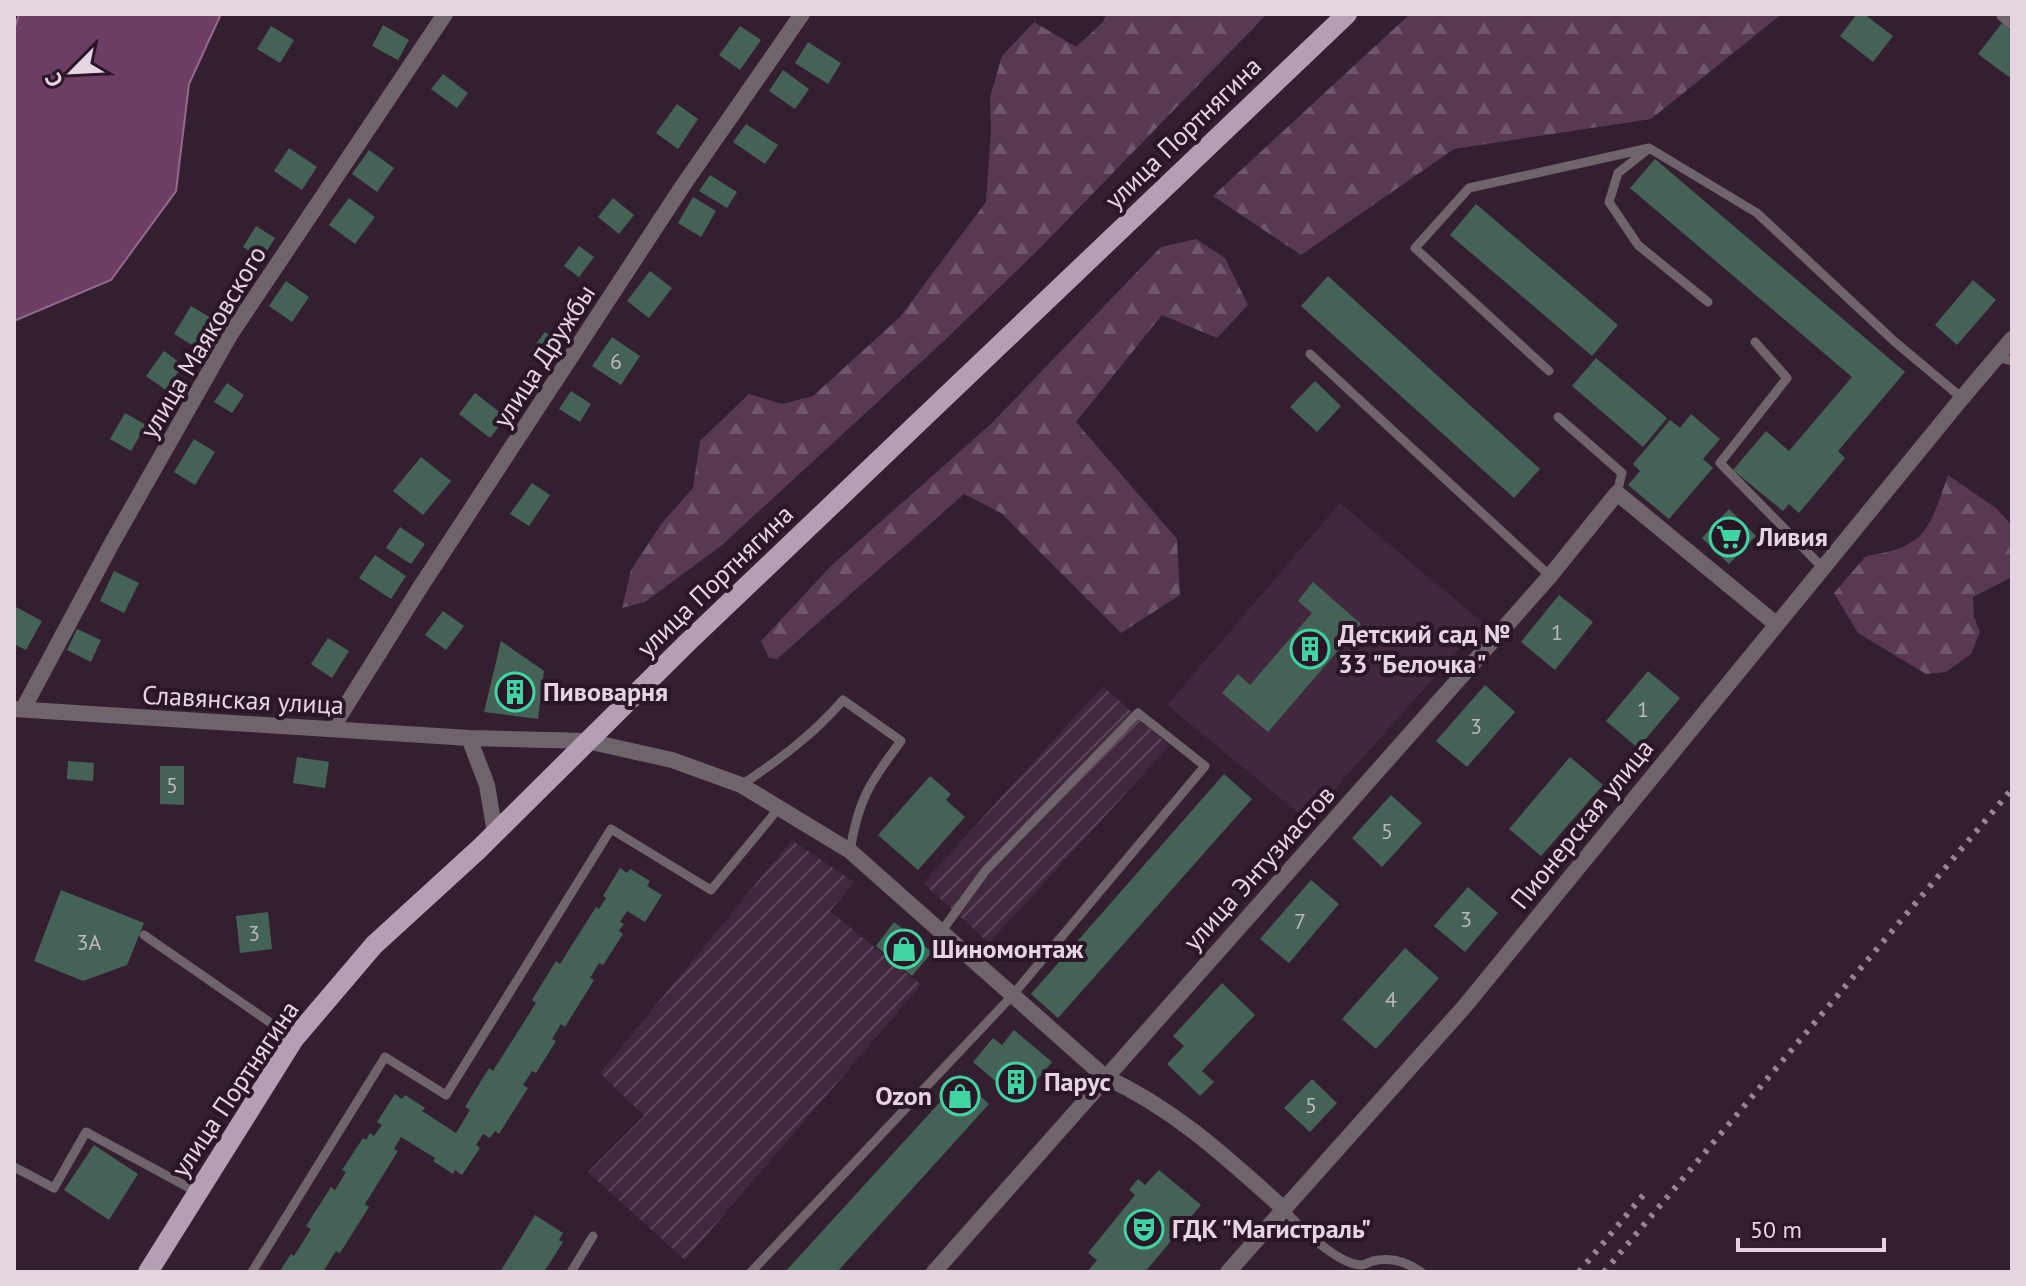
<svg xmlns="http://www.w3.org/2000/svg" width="2026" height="1286" viewBox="0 0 2026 1286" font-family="'PT Sans',sans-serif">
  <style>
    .built { fill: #41283d }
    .industrial { fill: url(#industrial-furrows) }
    .forest { fill: url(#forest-firs) }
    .water { fill: #6e3d66; stroke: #916b8b; stroke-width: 2 }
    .building { fill: #446356 }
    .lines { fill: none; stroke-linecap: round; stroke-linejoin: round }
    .service { stroke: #6f646c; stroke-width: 9 }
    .minor { stroke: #6f646c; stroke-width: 16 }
    .tertiary { stroke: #6f646c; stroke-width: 16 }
    .primary { stroke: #b69fb2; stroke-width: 20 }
    .rail { stroke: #978594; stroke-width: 6; stroke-dasharray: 4 8; stroke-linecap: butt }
    .labels { text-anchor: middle; stroke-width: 8; stroke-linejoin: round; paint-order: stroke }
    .number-label { font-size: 22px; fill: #bcb8be }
    .street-label { font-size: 26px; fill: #e4d5e1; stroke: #2a1627 }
    .poi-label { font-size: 26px; font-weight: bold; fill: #e4d5e1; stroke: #2a1627; text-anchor: start }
  </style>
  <defs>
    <pattern id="industrial-furrows" width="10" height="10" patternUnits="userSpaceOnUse" patternTransform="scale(2)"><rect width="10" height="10" fill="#41283d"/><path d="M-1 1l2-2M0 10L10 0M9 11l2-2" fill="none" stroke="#5c4659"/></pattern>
    <pattern id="forest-firs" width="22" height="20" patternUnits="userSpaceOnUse" patternTransform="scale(2)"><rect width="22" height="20" fill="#573a52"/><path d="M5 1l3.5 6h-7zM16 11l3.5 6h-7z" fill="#6f566b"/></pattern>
  </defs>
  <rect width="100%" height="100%" fill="#341f31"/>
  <path class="built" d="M1340 503 1483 623 1307 820 1167 705Z"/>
  <path class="industrial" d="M1103 686 1169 746 989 943 923 883Z
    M792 840 854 882 830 911 921 985 685 1260 588 1172 644 1116 600 1073Z"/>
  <path class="forest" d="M1107 14H1267L1042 246 946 339 722 545 645 602 622 608 631 570 662 523 693 488 700 441 749 394 782 404 813 396 900 317 986 202 991 131 990 97 1002 56 1034 22 1076 47 1102 23Z
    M1410 14H1782L1651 119 1454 149 1301 255 1213 196Z
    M1196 239 1225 258 1248 305 1217 338 1162 315 1076 422 1177 539 1180 595 1121 633 1001 513 964 494 777 659 769 658 761 641 833 564 991 424 1161 247Z
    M1948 475 1997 509 2012 526V577L1973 597 1974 617 1980 632 1971 654 1946 672 1926 674 1858 633 1834 593 1866 556C1927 547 1929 529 1948 475Z"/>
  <path class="water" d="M19 14H221L189 84 176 191 111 280 14 321V31Z"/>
  <path class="building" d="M1857 14H1864L1893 36 1873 62 1840 36Z
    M2002 23 2012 31V73L2009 77 1978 54Z
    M383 25 409 40 398 60 372 46Z
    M271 26 294 40 280 63 257 49Z
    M740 26 761 40 740 70 719 55Z
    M808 42 841 63 828 84 795 63Z
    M783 70 809 89 795 109 769 91Z
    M443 74 468 93 457 108 431 89Z
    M677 104 698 119 678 149 656 133Z
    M746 124 778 145 765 164 733 142Z
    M289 148 317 167 302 190 274 171Z
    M369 150 394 168 377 192 352 174Z
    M1655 159 1905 372 1838 451 1845 458 1799 513 1789 504 1783 511 1733 470 1766 431 1789 451 1852 377 1630 188Z
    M710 175 737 192 727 208 699 191Z
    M693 197 716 211 701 237 678 223Z
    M349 198 375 217 355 244 329 225Z
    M613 198 634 215 619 234 598 217Z
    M1476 204 1618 325 1592 356 1450 235Z
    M256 226 275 238 262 259 243 247Z
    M579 246 594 257 579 277 564 266Z
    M650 271 672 288 649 318 627 301Z
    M1328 276 1540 469 1514 498 1301 306Z
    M1973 280 1996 300 1957 345 1935 325Z
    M286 281 309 297 292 322 269 306Z
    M191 306 219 323 202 351 174 334Z
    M545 332 560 343 545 363 530 352Z
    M612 337 640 356 621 385 592 366Z
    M164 351 183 365 166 390 146 376Z
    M1596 358 1667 418 1643 447 1572 386Z
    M1315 381 1341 406 1317 432 1290 407Z
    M227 383 244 395 232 413 214 402Z
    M571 391 591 404 580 422 559 409Z
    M475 393 506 417 490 438 459 414Z
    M125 413 146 425 131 451 110 439Z
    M1691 414 1720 439 1703 459 1713 468 1669 519 1628 485 1640 471 1633 464 1670 420 1680 428Z
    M194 439 215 452 195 485 174 472Z
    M421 457 451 481 423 515 393 491Z
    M532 483 550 495 529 526 510 514Z
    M1729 509 1756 536 1729 564 1702 538Z
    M400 527 425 544 411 564 386 548Z
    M375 555 406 576 391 599 359 578Z
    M114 571 139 583 124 613 100 601Z
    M1313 582 1361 624 1268 732 1222 693 1238 674 1250 685 1312 613 1298 601Z
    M1559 595 1593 622 1555 670 1521 642Z
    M14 606 42 621 26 650 14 644Z
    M443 611 464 626 446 650 425 635Z
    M77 629 101 640 91 662 67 650Z
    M328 638 349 651 332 678 311 664Z
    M501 641 544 671 538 719 484 712Z
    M1648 671 1680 698 1638 748 1606 721Z
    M1485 685 1515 712 1467 767 1436 741Z
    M297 757 329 762 325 788 293 783Z
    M1570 757 1603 785 1541 856 1509 829Z
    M68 761 94 763 93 781 67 779Z
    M160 766H184V805L160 804Z
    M1224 774 1252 799 1058 1018 1031 994Z
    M930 776 951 794 946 800 965 817 918 870 878 835Z
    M1391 795 1422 823 1382 867 1352 838Z
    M620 868 627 873 630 869 650 881 647 886 662 895 645 922 627 911 620 922 624 924 619 931 623 934 603 965 599 963 590 978 594 980 565 1027 561 1024 552 1039 556 1041 536 1073 532 1071 523 1085 528 1088 499 1134 495 1131 490 1138 483 1134 476 1145 480 1148 462 1175 455 1170 453 1174 433 1161 435 1158 401 1137 394 1149 398 1151 365 1204 369 1207 340 1253 336 1251 323 1272H279L291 1254 294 1256 311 1229 306 1226 331 1187 335 1190 346 1172 342 1170 363 1138 366 1140 370 1133 374 1136 382 1125 377 1122 395 1094 402 1099 405 1095 425 1108 422 1111 456 1133 470 1110 465 1107 489 1068 493 1071 536 1003 532 1000 556 961 560 964 596 907 599 909 606 898 603 896Z
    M1311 880 1339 904 1289 963 1260 939Z
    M1468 887 1498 913 1465 952 1434 926Z
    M61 890 144 923 127 965 83 981 34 961Z
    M268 912 272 949 240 953 236 916Z
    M894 922 932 952 912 976 876 946Z
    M1405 948 1439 978 1376 1049 1342 1019Z
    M1222 983 1255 1015 1202 1071 1214 1082 1200 1096 1167 1064 1184 1046 1173 1036Z
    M1014 1030 1052 1062 1019 1101 973 1062 993 1038 1002 1045Z
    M961 1079 989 1104 837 1272H785Z
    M1312 1079 1337 1103 1310 1132 1284 1108Z
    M94 1145 138 1174 109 1220 64 1190Z
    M1159 1170 1201 1205 1145 1272H1087L1097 1260 1088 1253 1135 1195 1129 1190 1138 1179 1145 1185Z
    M535 1215 563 1233 559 1240 563 1242 544 1272H500Z"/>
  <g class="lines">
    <path class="service" d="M1647 150 1618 173 1609 202 1638 245 1708 302
      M1755 342 1787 378 1720 463 1823 568
      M1310 354 1550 576
      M1996 357 2012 361
      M1549 371 1415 248 1469 188 1649 148 1757 213 1895 342 1962 398
      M1558 417 1622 473 1617 493
      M741 785C779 760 814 734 843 700L901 741C870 782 858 800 850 851
      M144 935 294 1039
      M14 1167 54 1188 86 1132 197 1192
      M1284 1209C1298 1226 1337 1264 1361 1265 1365 1265 1369 1262 1373 1261 1391 1257 1406 1261 1421 1272
      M252 1272 385 1057 446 1095 611 829 711 890 779 808
      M571 1272 593 1236
      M751 1272 1011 997 1205 766 1138 713 986 870 941 932"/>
    <path class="minor" d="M2004 14 2012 21
      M14 709 469 738 587 741 672 760 741 785 850 851 1105 1077C1175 1109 1227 1158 1284 1209L1465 1006 1962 398
      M23 709 112 543 230 335 445 14
      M332 728 421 586 682 187 802 14
      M469 738 487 785 495 833
      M934 1272 1550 576 1617 493 1776 624"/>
    <path class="tertiary" d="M1962 398 2012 339
      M1228 1272 1284 1209"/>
    <path class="primary" d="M148 1272 294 1039 374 945 479 849 689 641 1347 14"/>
    <path class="rail" d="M1579 1272 1645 1193
      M1604 1272 2012 789"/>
  </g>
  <defs>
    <symbol id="supermarket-ring" viewBox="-11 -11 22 22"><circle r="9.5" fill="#2a1627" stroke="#40d4a2" stroke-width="1.5"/><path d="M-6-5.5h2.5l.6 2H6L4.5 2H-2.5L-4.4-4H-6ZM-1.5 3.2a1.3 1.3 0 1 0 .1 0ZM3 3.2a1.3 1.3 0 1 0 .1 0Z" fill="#40d4a2"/></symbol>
    <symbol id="building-ring" viewBox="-11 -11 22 22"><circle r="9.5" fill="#2a1627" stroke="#40d4a2" stroke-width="1.5"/><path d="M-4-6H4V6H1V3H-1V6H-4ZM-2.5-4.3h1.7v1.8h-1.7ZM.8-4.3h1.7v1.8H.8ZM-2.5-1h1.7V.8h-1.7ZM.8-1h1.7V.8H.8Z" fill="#40d4a2"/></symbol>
    <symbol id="shop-ring" viewBox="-11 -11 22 22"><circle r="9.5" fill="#2a1627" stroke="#40d4a2" stroke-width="1.5"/><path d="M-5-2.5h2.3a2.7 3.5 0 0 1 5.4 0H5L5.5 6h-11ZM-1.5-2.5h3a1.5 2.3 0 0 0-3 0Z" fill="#40d4a2"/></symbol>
    <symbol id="theatre-ring" viewBox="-11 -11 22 22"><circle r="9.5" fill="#2a1627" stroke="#40d4a2" stroke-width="1.5"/><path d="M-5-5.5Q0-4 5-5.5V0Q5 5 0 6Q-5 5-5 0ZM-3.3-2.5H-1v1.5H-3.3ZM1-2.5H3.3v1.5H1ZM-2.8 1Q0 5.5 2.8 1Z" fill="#40d4a2"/></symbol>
  </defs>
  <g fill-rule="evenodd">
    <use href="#supermarket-ring" x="1707" y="515" width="44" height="44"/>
    <use href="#building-ring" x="1288" y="627" width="44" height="44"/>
    <use href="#building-ring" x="493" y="670" width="44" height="44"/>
    <use href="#shop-ring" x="882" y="927" width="44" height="44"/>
    <use href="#building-ring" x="994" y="1060" width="44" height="44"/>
    <use href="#shop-ring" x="938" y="1074" width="44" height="44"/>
    <use href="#theatre-ring" x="1122" y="1207" width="44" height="44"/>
  </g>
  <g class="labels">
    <g class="number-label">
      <text x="616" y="369">6</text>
      <text x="1557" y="640">1</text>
      <text x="1643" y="717">1</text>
      <text x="1476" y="734">3</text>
      <text x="172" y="793">5</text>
      <text x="1387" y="839">5</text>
      <text x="1466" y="927">3</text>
      <text x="1300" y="929">7</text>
      <text x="254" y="941">3</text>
      <text x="89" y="950">3А</text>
      <text x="1391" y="1007">4</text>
      <text x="1311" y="1113">5</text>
    </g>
    <g class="street-label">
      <text transform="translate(1183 133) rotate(-44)" y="9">улица Портнягина</text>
      <text transform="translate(203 342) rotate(-59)" y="9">улица Маяковского</text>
      <text transform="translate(544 356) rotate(-57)" y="9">улица Дружбы</text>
      <text transform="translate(715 581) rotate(-44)" y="9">улица Портнягина</text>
      <text transform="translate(243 700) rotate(3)" y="9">Славянская улица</text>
      <text transform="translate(1582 824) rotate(-51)" y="9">Пионерская улица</text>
      <text transform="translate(1259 868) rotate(-48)" y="9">улица Энтузиастов</text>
      <text transform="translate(235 1089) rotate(-56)" y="9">улица Портнягина</text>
    </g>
    <g class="poi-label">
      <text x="1757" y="546">Ливия</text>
      <text x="1338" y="643">Детский сад №<tspan x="1338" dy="30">33 "Белочка"</tspan></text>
      <text x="543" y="701">Пивоварня</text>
      <text x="932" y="958">Шиномонтаж</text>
      <text x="1044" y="1091">Парус</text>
      <text x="932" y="1105" text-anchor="end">Ozon</text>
      <text x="1172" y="1238">ГДК "Магистраль"</text>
    </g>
  </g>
  <rect width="2026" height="1286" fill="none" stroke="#e4d5e1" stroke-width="32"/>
  <g transform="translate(72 72) rotate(246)" stroke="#2a1627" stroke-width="6" paint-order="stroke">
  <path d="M0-6L14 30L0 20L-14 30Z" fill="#e4d5e1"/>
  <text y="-12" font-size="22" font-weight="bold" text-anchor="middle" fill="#e4d5e1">С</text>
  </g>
  <path d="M1738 1238v12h146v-12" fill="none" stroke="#e4d5e1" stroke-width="4"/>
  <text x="1750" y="1238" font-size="24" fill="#e4d5e1" stroke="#2a1627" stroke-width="6" paint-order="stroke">50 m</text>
</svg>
